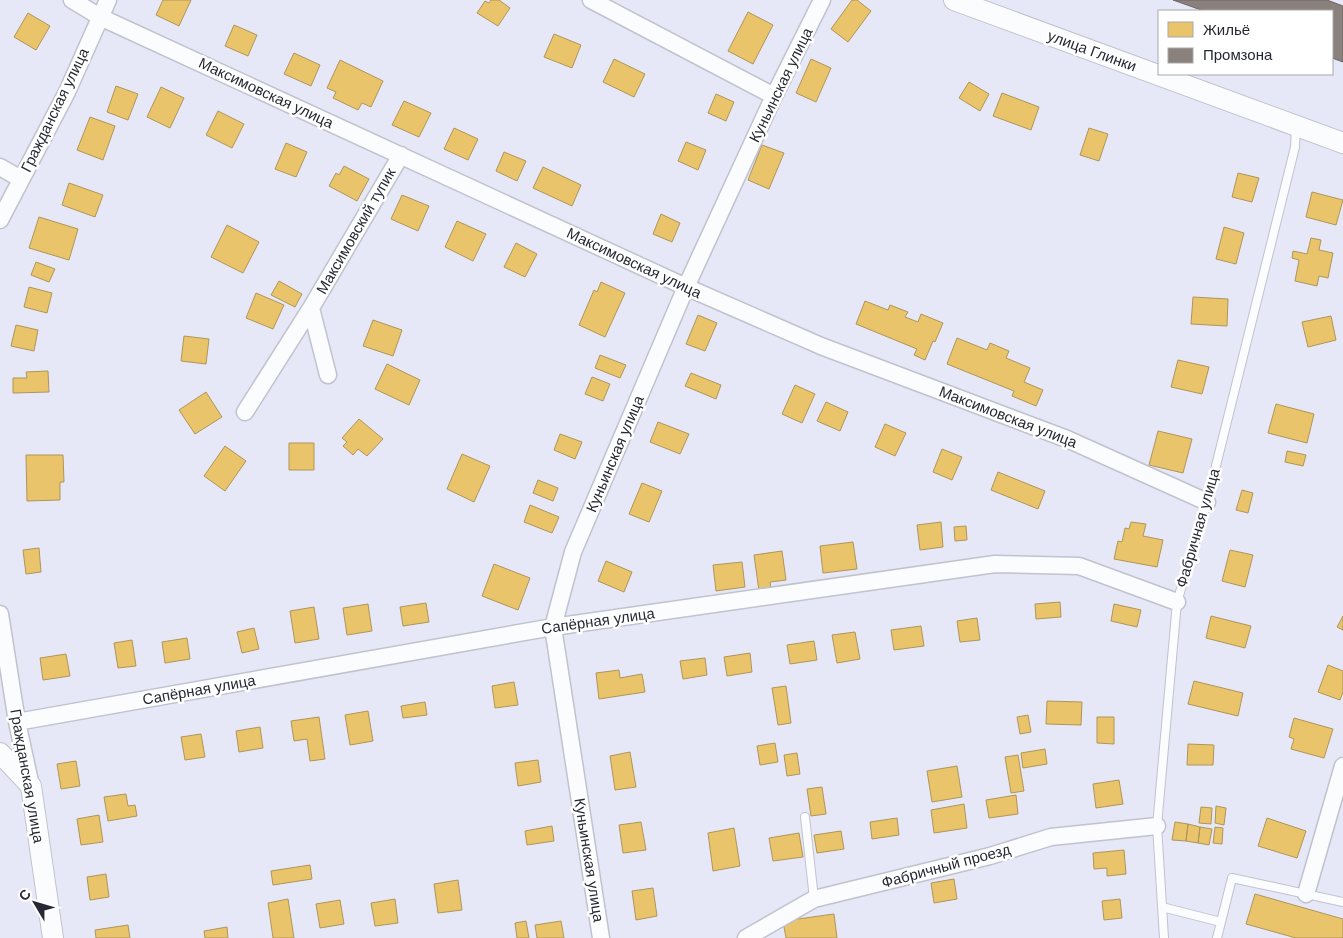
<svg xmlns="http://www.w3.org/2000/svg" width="1343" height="938" viewBox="0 0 1343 938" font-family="Arial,sans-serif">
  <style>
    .homes { fill: #e9c46a; stroke: #ae955a }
    .industry { fill: #8a817c; stroke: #6c6666 }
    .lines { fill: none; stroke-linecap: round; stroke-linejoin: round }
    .service-casing { stroke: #c0c2ce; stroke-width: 10 }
    .minor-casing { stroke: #c0c2ce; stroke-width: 19 }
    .tertiary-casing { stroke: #c0c2ce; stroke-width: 22 }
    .service { stroke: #fbfcfe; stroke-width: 8 }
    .minor { stroke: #fbfcfe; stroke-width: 16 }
    .tertiary { stroke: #fbfcfe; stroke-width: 20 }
    .labels { text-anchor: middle; stroke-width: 5; stroke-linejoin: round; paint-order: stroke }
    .street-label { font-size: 15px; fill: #262833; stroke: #fff }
  </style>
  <rect width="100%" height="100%" fill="#e6e8f7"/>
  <path class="homes" d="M163 0H191L179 26 156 15Z
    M491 0H499L510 8 498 26 477 13 485 1 489 3Z
    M852 0H857L871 11 848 42 831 29Z
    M748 12 773 25 753 64 728 51Z
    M28 13 50 26 36 50 14 37Z
    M234 25 257 35 248 56 225 46Z
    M554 34 581 45 572 68 544 57Z
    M294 53 320 65 311 86 284 74Z
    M614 59 645 74 634 97 603 82Z
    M811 59 831 68 816 102 796 93Z
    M340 60 383 81 371 107 362 103 358 110 333 98 336 92 327 88Z
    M969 82 989 94 980 111 959 98Z
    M116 86 138 94 128 120 107 112Z
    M161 87 184 98 170 128 147 117Z
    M1002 93 1039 107 1031 130 993 116Z
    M716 94 734 102 726 121 708 113Z
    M404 101 431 113 419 137 392 125Z
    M218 111 244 124 232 148 206 135Z
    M90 117 115 126 103 160 77 150Z
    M454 128 478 139 468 160 444 149Z
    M1089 128 1108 134 1099 161 1080 155Z
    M686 142 706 150 698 170 678 161Z
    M286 143 307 152 296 177 275 169Z
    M762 145 784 153 769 189 748 180Z
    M504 152 526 161 517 181 496 171Z
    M344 166 369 179 357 201 329 186 336 173 339 175Z
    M543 167 581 185 572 206 533 188Z
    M1238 173 1259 178 1252 202 1232 197Z
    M69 183 103 195 95 217 62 205Z
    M1312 192 1343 200 1336 225 1306 217Z
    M402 195 429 206 418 231 391 219Z
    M661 214 680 223 672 242 653 234Z
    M39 217 78 229 69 260 29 248Z
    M457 221 486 234 473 261 445 247Z
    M227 225 259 242 243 273 211 257Z
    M1224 227 1244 233 1236 264 1216 259Z
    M1311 238 1321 240 1319 250 1333 253 1328 278 1319 276 1317 286 1295 281 1299 260 1292 258 1293 251 1307 254Z
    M516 243 537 254 525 277 504 267Z
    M36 262 55 269 49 282 31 275Z
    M279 281 302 294 295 307 271 295Z
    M601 282 625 293 605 337 579 325 594 290 597 292Z
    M29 287 52 293 47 313 24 307Z
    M256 293 284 305 273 329 246 318Z
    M1193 297 1228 299 1227 326 1191 324Z
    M865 301 888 310 890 305 908 312 905 317 918 322 921 314 943 323 935 342 933 341 925 360 914 355 917 349 856 324Z
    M698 315 717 323 705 351 686 344Z
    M1331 316 1336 340 1308 347 1302 322Z
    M373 320 402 330 393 356 363 346Z
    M16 325 38 330 34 351 11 346Z
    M184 336 209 339 206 364 181 361Z
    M957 338 987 350 990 343 1009 351 1006 358 1030 368 1024 382 1043 390 1036 406 1012 396 1014 391 947 364Z
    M600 355 626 365 620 378 595 368Z
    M1178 360 1209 367 1202 394 1171 387Z
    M387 364 420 380 409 405 375 389Z
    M48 371 49 392 13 393V378H27L26 372Z
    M691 373 721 385 716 399 685 386Z
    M592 377 610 384 603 401 585 394Z
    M795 385 815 394 802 423 782 414Z
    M206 392 222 417 195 434 179 410Z
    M826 402 848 412 840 431 817 421Z
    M1276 404 1314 414 1307 443 1268 433Z
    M359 419 383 439 367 456 358 449 353 455 343 446 347 442 342 438Z
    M658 422 689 434 680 454 650 442Z
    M885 424 906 433 895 456 875 447Z
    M1158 431 1192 439 1183 473 1149 465Z
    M560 434 582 442 575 459 554 450Z
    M289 443H314V470H289Z
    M225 446 246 461 225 491 204 476Z
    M942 449 962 457 952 480 933 472Z
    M1287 451 1306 455 1303 466 1285 462Z
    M462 454 490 466 474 502 447 489Z
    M26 455H63L64 482H60V500L27 501Z
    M998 472 1045 491 1038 509 991 490Z
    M538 480 558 488 553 501 533 493Z
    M642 483 662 491 649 522 629 514Z
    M1242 490 1253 493 1248 513 1236 510Z
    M530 505 559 517 552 533 524 522Z
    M941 522 943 547 920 550 917 525Z
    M1131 522 1146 524 1143 536 1163 540 1157 567 1114 559 1118 541 1122 542 1125 528 1129 529Z
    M966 526 967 540 955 541 954 527Z
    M853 542 857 569 823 573 820 546Z
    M39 548 41 572 26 574 23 550Z
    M1230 550 1253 555 1245 587 1222 581Z
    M782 551 786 580 770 582 771 589 759 591 754 555Z
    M606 561 632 572 624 592 598 581Z
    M742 562 745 587 716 591 713 565Z
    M494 564 530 578 518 610 482 596Z
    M1060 602 1061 617 1036 619 1035 604Z
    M426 603 429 622 403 626 400 607Z
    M368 604 372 631 347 635 343 608Z
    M1114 604 1141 610 1137 627 1111 621Z
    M314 607 319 639 295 643 290 611Z
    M1211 616 1251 626 1245 648 1206 638Z
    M1343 616V630L1337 627Z
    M977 618 980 640 960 642 957 621Z
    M921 626 924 646 894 650 891 630Z
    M254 628 259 649 242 653 237 632Z
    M855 632 860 659 837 663 832 635Z
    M187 638 190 659 165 663 162 642Z
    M132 640 136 666 118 668 114 643Z
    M814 641 817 660 790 664 787 645Z
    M750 653 752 672 727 676 724 657Z
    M66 654 70 676 43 680 40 658Z
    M705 658 707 675 683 679 680 661Z
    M1328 665 1343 671V692L1340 700 1318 692Z
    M619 670 620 678 642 674 645 692 599 699 596 673Z
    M1194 681 1243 693 1238 716 1188 704Z
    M514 682 518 705 495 708 492 686Z
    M786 686 791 723 778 725 772 688Z
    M1047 701 1082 702 1081 725 1046 724Z
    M425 702 427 715 403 718 401 706Z
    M368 711 373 741 350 745 345 715Z
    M1028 715 1031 732 1020 734 1017 717Z
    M319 717 325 759 310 761 307 739 294 741 291 721Z
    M1097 717H1114V744L1097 743Z
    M1294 718 1333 729 1324 758 1291 749 1294 739 1289 737Z
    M260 727 263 748 239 752 236 731Z
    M201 734 205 757 185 760 181 737Z
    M775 743 778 762 760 765 757 746Z
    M1188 744 1214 745 1213 765H1187Z
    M1045 749 1047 764 1023 768 1021 753Z
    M630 752 636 787 615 790 610 756Z
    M797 753 800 774 787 776 784 755Z
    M1018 755 1024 791 1011 793 1005 757Z
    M538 760 541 782 518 786 515 763Z
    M76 761 80 786 61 789 57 764Z
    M957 766 962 797 932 802 927 771Z
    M1119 780 1123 804 1096 808 1093 784Z
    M822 787 826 814 811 816 807 789Z
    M126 794 128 806 135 805 137 816 108 821 104 797Z
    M1016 795 1018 814 989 818 986 800Z
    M964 804 967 828 934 833 931 810Z
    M1216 806 1226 808 1224 825 1215 823Z
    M1201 807 1212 808 1211 824 1199 823Z
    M99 815 103 842 81 845 77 819Z
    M897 818 899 835 872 839 870 822Z
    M1267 818 1306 831 1297 858 1258 846Z
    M641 822 646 850 623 853 619 825Z
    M1175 822 1188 824 1186 841 1172 840Z
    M1188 824 1200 827 1198 843 1186 841Z
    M552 826 554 841 527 845 525 831Z
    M1200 827 1212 829 1209 845 1198 843Z
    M1215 827 1223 828 1222 844 1213 843Z
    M734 828 740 866 713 871 708 833Z
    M841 831 844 849 817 853 814 835Z
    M799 833 803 857 773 861 769 838Z
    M1124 850 1126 874 1107 876V868L1094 869 1093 853Z
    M310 865 312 879 273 885 271 871Z
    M106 874 109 897 90 900 87 877Z
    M954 879 957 899 934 903 931 883Z
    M458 880 462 910 438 913 434 884Z
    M653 888 657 916 636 920 632 891Z
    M1255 894 1343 919V938H1296L1246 924Z
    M288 899 294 938H273L268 903Z
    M395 899 398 923 375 926 371 903Z
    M1120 899 1122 918 1104 920 1102 901Z
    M340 900 344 924 320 928 316 904Z
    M834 914 837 938H786L783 921Z
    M526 921 529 938H517L515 923Z
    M561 921 564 938H537L535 925Z
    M128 925 130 938H96L95 930Z
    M227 927 228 938H205L204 931Z"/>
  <path class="industry" d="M1173 0H1327L1343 6V62L1332 58V11H1204Z"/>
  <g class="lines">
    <defs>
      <path id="service" d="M805 817 814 899
        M1162 907 1221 922
        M1164 938 1157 826 1177 602 1207 502 1295 147 1296 127
        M1217 938 1232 878 1343 902"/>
      <path id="minor" d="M72 0 100 17 686 287 821 346 1067 439 1207 502
        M591 0 774 96
        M0 167 21 179
        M0 220 67 92 108 0
        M311 308 328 375
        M245 412 311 308 401 155
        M0 614 17 722 31 786
        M17 722 553 627 995 564 1079 566 1177 602
        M1306 894 1343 766
        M601 938 553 627 573 552 686 287 774 96 822 0
        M746 938 814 899 990 856 1051 837 1157 826"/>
      <path id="tertiary" d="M954 0 1343 143
        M0 753 31 786 53 938"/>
    </defs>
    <use href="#service" class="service-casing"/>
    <use href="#minor" class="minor-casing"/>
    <use href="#tertiary" class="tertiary-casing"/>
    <use href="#service" class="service"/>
    <use href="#minor" class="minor"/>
    <use href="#tertiary" class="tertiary"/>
  </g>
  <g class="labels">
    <g class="street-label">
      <text transform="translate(1092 51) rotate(20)" y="5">улица Глинки</text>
      <text transform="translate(781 85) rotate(-64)" y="5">Куньинская улица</text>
      <text transform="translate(266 93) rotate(25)" y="5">Максимовская улица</text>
      <text transform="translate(55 110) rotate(-64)" y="5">Гражданская улица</text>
      <text transform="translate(356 231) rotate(-60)" y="5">Максимовский тупик</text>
      <text transform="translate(634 263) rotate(25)" y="5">Максимовская улица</text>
      <text transform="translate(1008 417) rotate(21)" y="5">Максимовская улица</text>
      <text transform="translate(615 454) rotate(-67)" y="5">Куньинская улица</text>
      <text transform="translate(1198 528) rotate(-74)" y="5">Фабричная улица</text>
      <text transform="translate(598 621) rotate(-8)" y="5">Сапёрная улица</text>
      <text transform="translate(199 690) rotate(-10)" y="5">Сапёрная улица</text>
      <text transform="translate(27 776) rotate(80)" y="5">Гражданская улица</text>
      <text transform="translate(589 860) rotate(81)" y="5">Куньинская улица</text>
      <text transform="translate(946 866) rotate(-15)" y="5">Фабричный проезд</text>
    </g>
  </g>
  <rect x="1158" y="10" width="175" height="65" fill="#ffffff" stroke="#a8a9ad"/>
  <rect x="1168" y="22" width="25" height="15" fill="#e9c46a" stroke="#a8a9ad"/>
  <text x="1203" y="35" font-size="15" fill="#262833">Жильё</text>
  <rect x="1168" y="48" width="25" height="15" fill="#8a817c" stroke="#a8a9ad"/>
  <text x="1203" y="60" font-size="15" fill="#262833">Промзона</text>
  <g transform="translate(35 903) rotate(308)" stroke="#ffffff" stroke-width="4" paint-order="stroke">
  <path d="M0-4L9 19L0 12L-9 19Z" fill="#262833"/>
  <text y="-8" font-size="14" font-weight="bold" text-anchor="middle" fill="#262833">С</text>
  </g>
</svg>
